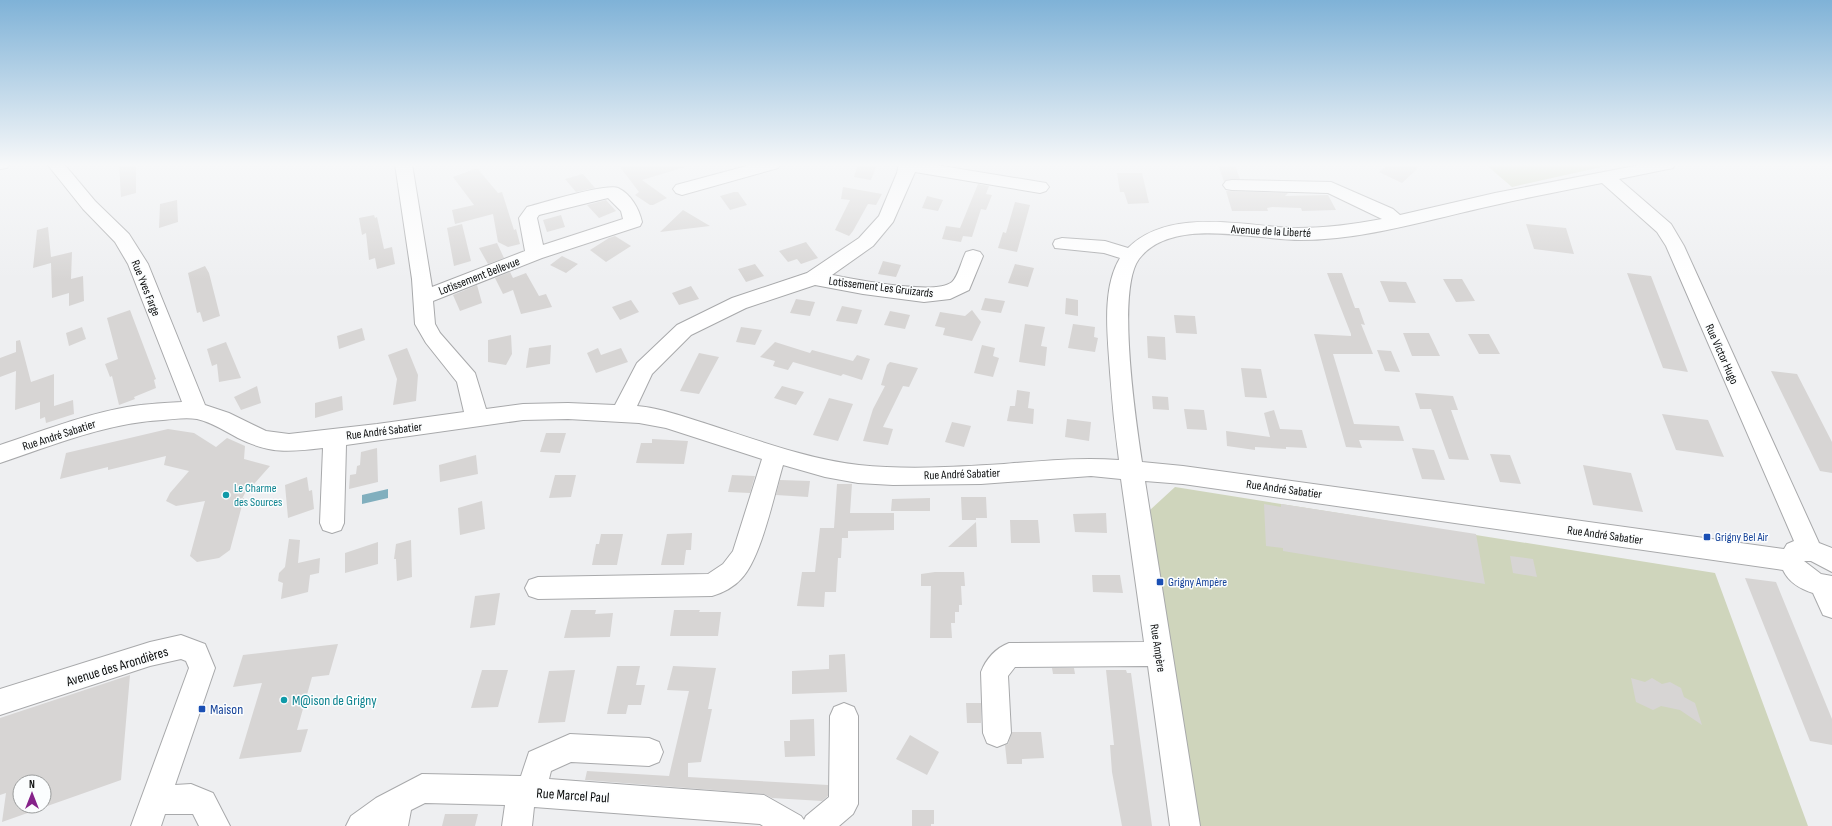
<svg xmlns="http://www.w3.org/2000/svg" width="1832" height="826" viewBox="0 0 1832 826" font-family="'Sofia Sans Condensed',sans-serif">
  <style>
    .green { fill: #cfd5bc }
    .water { fill: #81afbe }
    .building { fill: #d7d5d4; fill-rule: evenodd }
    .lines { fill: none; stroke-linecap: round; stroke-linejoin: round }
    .minor-casing { stroke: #a8a9ab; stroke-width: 2 }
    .minor { fill: #fff; fill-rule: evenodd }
    .culture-dot { fill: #0f9aa8; stroke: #fbfdfe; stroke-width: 1.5 }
    .transit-dot { fill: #1a4fb4; stroke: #fbfdfe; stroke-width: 1.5 }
    .labels { text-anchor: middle; stroke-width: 3; stroke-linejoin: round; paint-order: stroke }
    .street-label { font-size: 12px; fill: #0b0c0c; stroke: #fbfdfe }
    .culture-label { font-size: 12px; fill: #0d838f; stroke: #fbfdfe; text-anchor: start }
    .transit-label { font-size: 12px; fill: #164399; stroke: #fbfdfe; text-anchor: start }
    .near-street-label { font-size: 14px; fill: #0b0c0c; stroke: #fbfdfe }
    .near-culture-label { font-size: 14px; fill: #0d838f; stroke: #fbfdfe; text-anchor: start }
    .near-transit-label { font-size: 14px; fill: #164399; stroke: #fbfdfe; text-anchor: start }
  </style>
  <rect width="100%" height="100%" fill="#eeeff1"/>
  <path class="green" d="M1485 164H1615L1512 187Z
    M1175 487 1715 573 1808 826H1199L1150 510Z"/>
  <path class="water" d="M388 489V498L362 504V495Z"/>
  <path class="building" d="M119 164H136V193L121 197Z
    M634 164H684L685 167 642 180 667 198 653 205H650L635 195 639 192 620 167Z
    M858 164H877L871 180 854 177Z
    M1218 164H1234L1240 179 1226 180 1224 182Z
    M1389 164H1408L1418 168 1402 183 1379 172Z
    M477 168 498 193 502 192 514 230 516 229 520 244 508 247 498 242 493 214 455 224 452 210 474 205 453 177Z
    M1117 173H1142L1149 203 1128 204 1124 192H1120Z
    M583 174 595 188 576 192 565 179Z
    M978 184 989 186 986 194 992 195 986 210 981 209 972 237 963 236 961 242 942 239 946 226 960 228Z
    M843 187 882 194 876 205 868 204 853 231 849 236 835 230 850 200 841 199Z
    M1226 191 1288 193 1285 196 1328 195 1336 210 1302 211 1301 208 1272 207 1267 208 1268 211H1232Z
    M734 192H738L747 205 730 210 720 196Z
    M927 196 943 200 938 211 922 208Z
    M177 200 178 222 159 228 160 204Z
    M606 200 616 211 599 218 587 205Z
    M1015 202 1030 205 1017 252 998 248 1003 232 1006 233Z
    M683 210 710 226 660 232Z
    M374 215 375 218 377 217 384 249 392 247 395 264 377 269 375 258 369 260 366 233 362 235 359 218Z
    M561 215 565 227 547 232 543 220Z
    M462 224 471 261 454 266 447 228Z
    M1526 224 1566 228 1574 254 1534 249Z
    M48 227 51 257 72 252 71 279 83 276 84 301 69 306V293L52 298 51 263 33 268 37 230Z
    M615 236 631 246 606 262 590 250 609 238Z
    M806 242 818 258 801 264 797 259 788 262 779 251Z
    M497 243 504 258 488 264 479 248Z
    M562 256 578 264 566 273 550 265Z
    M883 261 901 265 896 277 878 274Z
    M755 264 764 276 746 282 738 269Z
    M1015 264 1034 268 1028 287 1008 283Z
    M205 266 209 273 220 316 203 322 200 312 197 313 188 273Z
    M510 272 513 278 526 273 539 296 546 294 552 307 521 314 513 290 503 294 495 278Z
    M1327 273H1342L1355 308H1359L1365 325 1361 324 1373 354H1333L1354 424 1399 426 1404 441 1359 440 1362 448 1346 447 1314 334 1351 336V334Z
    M1627 273 1651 276 1688 372 1663 368Z
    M1443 279H1462L1475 301 1456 302Z
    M1380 281 1406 282 1416 303 1389 302Z
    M477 285 482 303 460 311 453 295Z
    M691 286 699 299 679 305 672 293Z
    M985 298 1005 301 1001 313 981 310Z
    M1066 298 1078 300V316L1065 314Z
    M796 299 815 302 810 316 790 313Z
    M631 300 639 312 620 320 612 307Z
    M842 306 862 310 857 324 836 321Z
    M130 310 156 379 154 380 156 388 134 397 135 399 119 405 112 376 110 377 105 364 118 359 107 318Z
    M972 310 981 322 972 341 943 335 945 328 935 326 940 312 965 316Z
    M890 311 910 315 905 329 884 325Z
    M1174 315 1195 316 1197 334 1176 333Z
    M1025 324 1045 327 1041 346 1047 347 1045 366 1019 362Z
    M1073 324 1095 327 1094 337 1098 338 1095 352 1068 348Z
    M82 327 86 339 69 346 66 333Z
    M741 327 762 330 755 345 736 342Z
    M362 328 365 340 339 349 337 336Z
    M1403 333H1429L1440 356H1412Z
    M1468 334H1489L1500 354H1479Z
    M511 335 512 354 506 365 488 362V340Z
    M1147 336 1165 337 1166 360 1148 358Z
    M20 340 31 382 54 374V406L73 400 74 414 46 423 45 417 40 419V402L15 410 16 371 0 377V358L16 352V341Z
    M226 342 241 378 219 382 217 364 212 366 207 349Z
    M775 342 810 353 812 350 853 361 857 355 870 359 862 380 843 374 841 376 793 362 788 370 773 366 775 361 760 357Z
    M551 345 550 364 526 368 529 348Z
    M982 345 995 348 993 356 999 358 993 377 974 373Z
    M407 348 418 375 416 401 393 405 397 379 388 355Z
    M598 348 601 355 621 348 628 362 596 373 587 353Z
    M1377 350 1391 351 1400 372 1385 371Z
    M699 353 719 357 699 394 680 391Z
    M890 362 918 368 909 387 903 386 883 427 893 429 888 445 863 441 873 409 885 386 881 385 887 365Z
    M1241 368 1261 369 1267 398 1245 397Z
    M1771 371 1797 374 1832 442V473L1820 471Z
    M257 386 261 403 241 410 234 397Z
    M782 386 804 392 796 405 774 398Z
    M1017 390 1030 392 1028 408 1034 409 1033 424 1007 421 1010 406H1015Z
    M1415 393 1453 396 1458 410H1451L1469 460 1449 459 1431 409H1420Z
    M342 396 343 410 315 418V403Z
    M1152 396 1168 397 1169 410 1153 409Z
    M829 398 853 404 838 441 813 435Z
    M1184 409 1204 410 1207 430 1187 429Z
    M1274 410 1280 429 1302 430 1307 448 1286 447V449L1255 447V450L1227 446 1226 431 1270 437 1264 413Z
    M1662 414 1708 420 1724 457 1676 450Z
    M1067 419 1091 422 1089 441 1065 437Z
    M952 422 971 426 964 447 945 442Z
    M168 429 194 433 216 447 227 438 245 446 244 459 270 466 247 492 245 493 242 499 244 498 230 550 219 558 197 562 190 556 205 501 176 506 166 501 170 493 189 471 164 465 166 456 108 470V467L60 479 66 453Z
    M546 433H566L560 453 540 452Z
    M652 439 688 441 684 464 636 463 641 443H652Z
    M377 448 378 482 349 489 350 475 356 474 357 466 360 465 361 452Z
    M1412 448 1434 450 1445 480 1422 479Z
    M1490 454 1510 455 1521 484 1500 482Z
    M476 455 478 474 440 482 439 465Z
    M1583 465 1631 473 1643 512 1593 505Z
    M555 475H576L571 497 549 498Z
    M732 475 755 476 750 493 728 492Z
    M307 477 309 491 312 490 314 509 288 518 285 485Z
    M780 480 810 481 808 497 776 495Z
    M837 484H852L850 513H894V530L848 531V538H842L841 558H838L836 592H825L824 607 797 606 802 572H815L820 528H834Z
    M961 497H986L987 518H976V520H962Z
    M930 498V511H891L892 499Z
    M482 501 485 529 460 535 458 508Z
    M1264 504 1281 507V504L1476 534 1485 584 1283 551V548L1266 546Z
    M1106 513 1107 533 1075 532 1073 514Z
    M1010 520H1038L1040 543H1011Z
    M976 522 977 547H948Z
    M692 533 691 550H686L684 565H661L667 534Z
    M601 534H623L617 565H592L596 544H599Z
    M289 539 300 540 298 563 320 558 319 573 310 575 308 592 281 599 283 583 278 581 279 573 285 567Z
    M411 540 412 577 397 581 396 559H394L396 544Z
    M378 542V564L345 573V553Z
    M1510 556 1533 559 1537 577 1513 573Z
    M935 572H964L965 586H961L962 605H959V612H955V623H951L952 638H930L931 586H921V574Z
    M1092 575H1120L1123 593 1093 592Z
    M1745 578 1776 582 1832 719V745L1810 741Z
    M500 593 495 625 470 628 475 596Z
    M571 610H596L595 614 613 613 610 637 564 638Z
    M674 610H700L699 612H721L718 636H670Z
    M338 644 329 675 312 677 297 730 308 729 301 752 239 759 262 683 233 687 243 655Z
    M845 654 847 692 792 694V671L829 669V655Z
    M617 666H640L636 685H645L641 705H628L626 714H607Z
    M673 666 716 668 708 709H712L701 762 688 763V777L828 785V796L822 801 772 798 764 794 585 780 587 771 669 776 689 691 667 690Z
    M1052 668H1074L1075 674H1053Z
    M482 670H508L498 707 471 708Z
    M575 670 565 722 538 723 549 671Z
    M1106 670H1126L1127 673H1131L1152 826H1122L1112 772 1110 745H1114Z
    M130 675 121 780 2 822 6 793 0 795V718ZM20 782H44V806H20Z
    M1631 678 1645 682 1652 678 1662 684 1670 682 1681 688 1684 697 1695 703 1702 725 1680 710 1661 706 1653 710 1636 702Z
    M966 703H981V723H967Z
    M814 719 815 756 785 757 784 741H790V720Z
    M1012 732H1041L1044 758 1022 759V764H1007L1005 745 1008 744Z
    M910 735 939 752 927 775 896 759Z
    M912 810H934V824H931V826H912Z
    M445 814H478L475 826H442Z"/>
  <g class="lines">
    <defs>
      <path id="minor" d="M0 164H10L7 168 0 169Z
        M47 164H64L95 201 129 234 148 264 205 405 229 413 266 431 289 434 377 424 464 412 457 382 426 343 415 324 412 279 395 164H412L432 287 525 251 519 218 527 207C542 203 606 183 618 188 631 194 639 209 642 222L640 226 542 258 433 301 435 324 440 333 475 373 486 409 523 404 568 403 615 405 637 363 677 325 732 298 807 273 859 238 879 216 897 173 899 164H930L1046 183 1049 187 1046 191 1040 193 915 172 893 222 873 246 832 275C856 279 935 296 952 282 958 277 962 259 966 252L973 250 980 252 983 256 969 290 950 299 924 302 863 294 815 285 746 308 691 335 652 374 637 406C661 408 684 417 707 424 754 439 810 460 859 465 906 470 956 467 1004 464 1042 461 1080 457 1119 460 1115 431 1112 402 1110 372 1108 338 1101 289 1120 258L1104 253 1055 248 1053 244 1055 240 1062 238 1105 241 1128 248C1171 206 1245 227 1298 228 1326 228 1355 224 1382 219L1328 193 1232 190 1226 189 1223 185 1226 181 1232 180 1331 182 1393 209 1400 215 1495 193 1645 164H1675L1673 168 1619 179 1671 224 1684 246 1819 543 1832 548V572L1811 561H1804L1821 574 1832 576V618L1823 615 1813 593C1801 589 1789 583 1783 570L1183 484 1145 481 1200 826H1170L1148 666 1015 667 1008 676 1011 733 1007 743 997 747 987 743 983 733 981 672C986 659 996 648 1009 643L1144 642 1121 479 1091 476 981 484 893 485 858 483 825 477 783 465C774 495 761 559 741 579 734 587 722 593 712 596L538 599 529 596 525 588 529 580 538 577 708 574 723 564 733 551 762 459 666 428 639 423 568 419 523 420 346 445 344 523 341 530 332 533 323 530 320 523 323 448C289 452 270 454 238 438 225 431 211 422 197 419 186 417 174 419 163 420 106 423 54 445 0 463V445C42 431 83 415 127 407 145 404 163 403 182 402L128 264 115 242 83 209ZM1602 183 1657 232 1666 246 1794 541 1787 544 1784 549 1183 466 1142 462C1136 422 1116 290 1139 259 1172 216 1254 240 1300 240 1366 240 1430 219 1495 205 1530 197 1566 190 1602 183ZM608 198 621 211 623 219 543 245 537 218 539 215Z
        M754 164H781L778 168 682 195 676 193 673 189 676 185Z
        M181 635 205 644 215 668 175 785 191 784 213 793 230 826H199L193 814H165L161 826H131L189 668 186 661 181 659 150 666 0 715V689L150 642Z
        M844 703 854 707 858 716V804L853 814 839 826H763L760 824 534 807 532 826H502L505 805 425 803 411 810 408 826H346L351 816 376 798 422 774 521 776 529 752 570 734 649 738 659 742 663 752 659 762 649 766 571 762 551 771 549 779 764 795 801 816 804 820 806 816 829 797 830 716 834 707Z"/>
    </defs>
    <use href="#minor" class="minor-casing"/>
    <use href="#minor" class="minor"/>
  </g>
  <linearGradient id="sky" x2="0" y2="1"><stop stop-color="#7fb2d7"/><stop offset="0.59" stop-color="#f7f8f9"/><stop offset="1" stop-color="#f7f8f9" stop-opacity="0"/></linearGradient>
  <rect width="1832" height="279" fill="url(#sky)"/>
  <g class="culture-dot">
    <circle cx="226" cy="495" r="4"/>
    <circle cx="284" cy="700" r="4"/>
  </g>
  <g class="transit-dot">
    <rect x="1703" y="533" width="8" height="8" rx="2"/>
    <rect x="1156" y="578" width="8" height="8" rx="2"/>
    <rect x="198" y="705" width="8" height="8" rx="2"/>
  </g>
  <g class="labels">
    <g class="street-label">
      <text transform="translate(1271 231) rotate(3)" y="4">Avenue de la Liberté</text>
      <text transform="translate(479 276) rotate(-21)" y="4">Lotissement Bellevue</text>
      <text transform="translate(881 287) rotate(7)" y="4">Lotissement Les Gruizards</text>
      <text transform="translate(146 288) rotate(68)" y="4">Rue Yves Farge</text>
      <text transform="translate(1722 354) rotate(66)" y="4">Rue Victor Hugo</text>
      <text transform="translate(384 431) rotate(-7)" y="4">Rue André Sabatier</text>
      <text transform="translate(59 435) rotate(-18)" y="4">Rue André Sabatier</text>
      <text transform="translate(962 474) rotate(-2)" y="4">Rue André Sabatier</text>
      <text transform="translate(1284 489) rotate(8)" y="4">Rue André Sabatier</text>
      <text transform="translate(1605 535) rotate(8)" y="4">Rue André Sabatier</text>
      <text transform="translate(1158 648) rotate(81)" y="4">Rue Ampère</text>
    </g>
    <g class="culture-label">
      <text x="234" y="492">Le Charme<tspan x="234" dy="14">des Sources</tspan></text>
    </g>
    <g class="transit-label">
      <text x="1715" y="541">Grigny Bel Air</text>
      <text x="1168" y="586">Grigny Ampère</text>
    </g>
    <g class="near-street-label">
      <text transform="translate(117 666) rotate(-17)" y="5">Avenue des Arondières</text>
      <text transform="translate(573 795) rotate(4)" y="5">Rue Marcel Paul</text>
    </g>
    <g class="near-culture-label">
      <text x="292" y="705">M@ison de Grigny</text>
    </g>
    <g class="near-transit-label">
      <text x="210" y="714">Maison</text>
    </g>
  </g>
  <g transform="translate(32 794)"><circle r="19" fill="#fbfdfe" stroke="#9b9d9d"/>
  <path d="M0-3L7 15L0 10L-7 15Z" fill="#86228a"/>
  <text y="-6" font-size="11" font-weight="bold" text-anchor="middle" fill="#0b0c0c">N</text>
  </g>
</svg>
